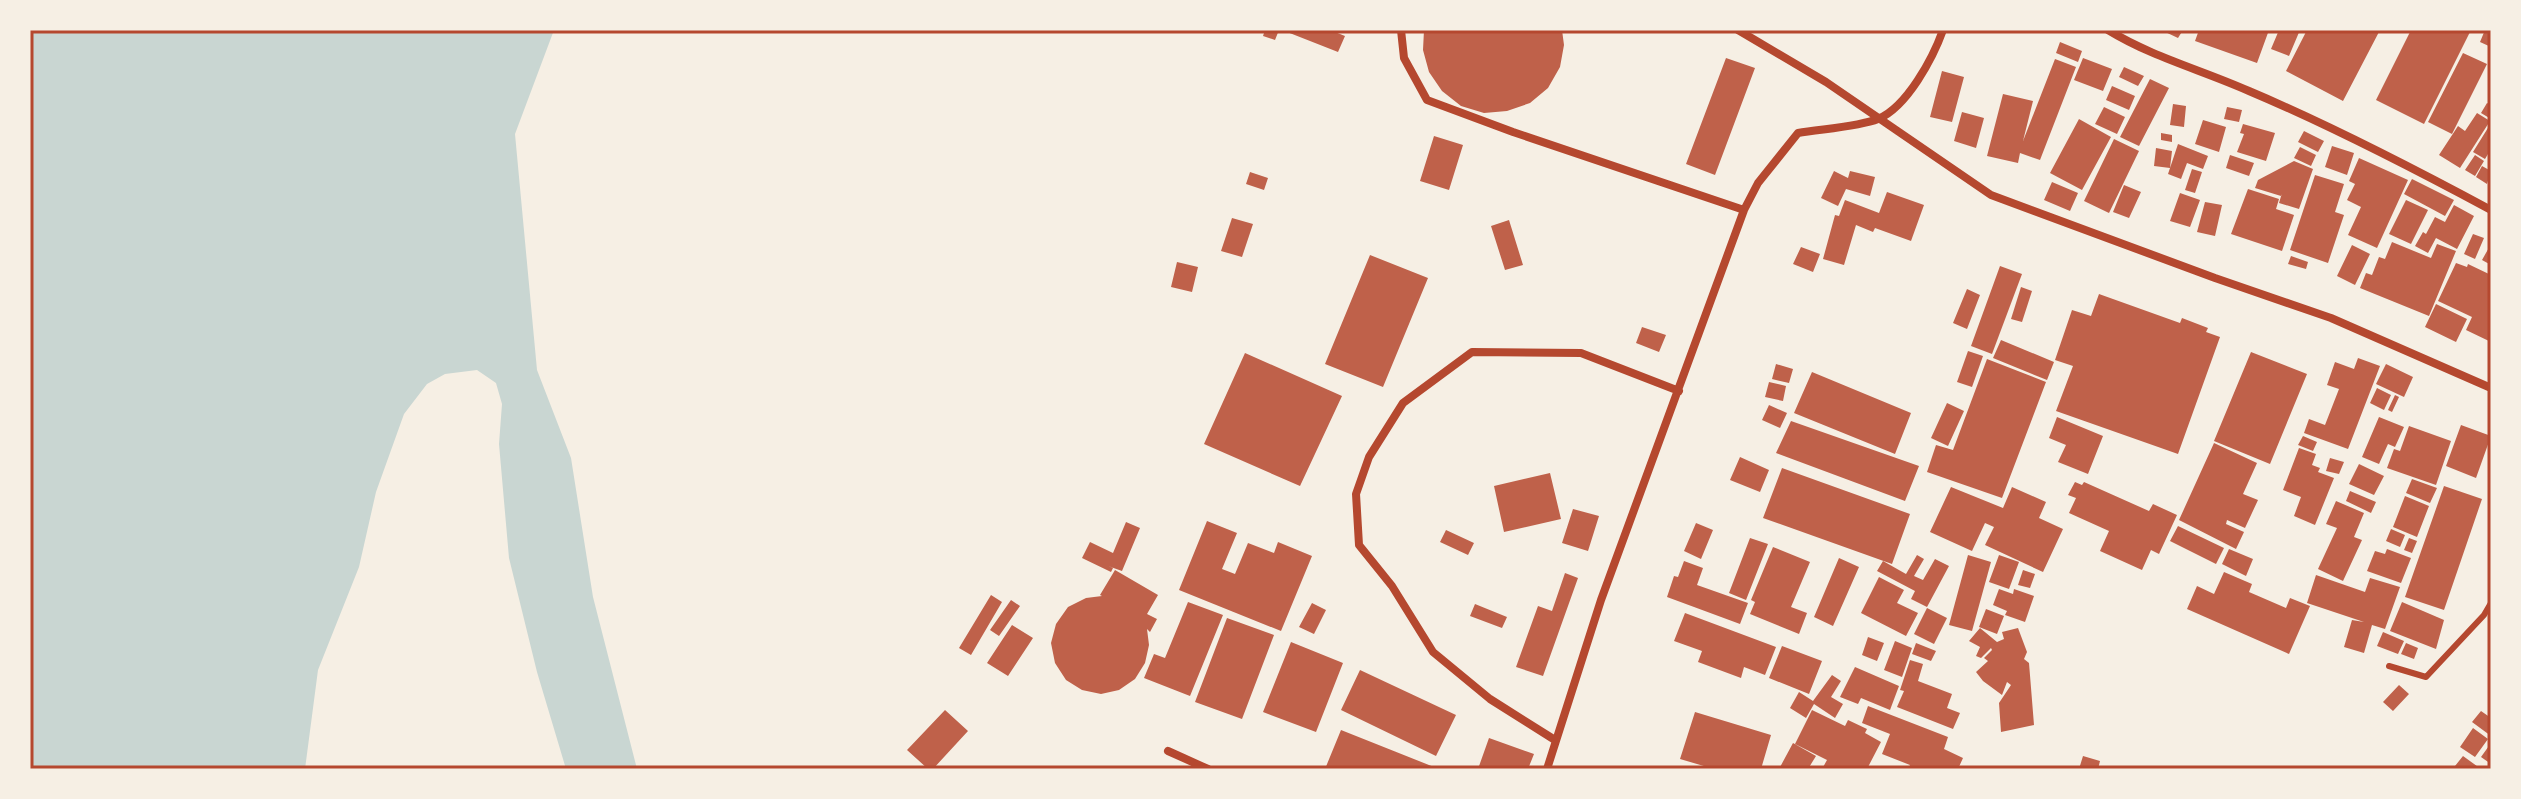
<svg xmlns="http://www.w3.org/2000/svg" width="2521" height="799" viewBox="0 0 2521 799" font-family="'Roboto Condensed',sans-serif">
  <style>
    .water { fill: #c9d6d2 }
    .building { fill: #bf614a }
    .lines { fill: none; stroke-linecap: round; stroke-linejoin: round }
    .service { stroke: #b5482f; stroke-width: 6 }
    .minor { stroke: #b5482f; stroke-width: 8 }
    .neatline { fill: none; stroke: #b5482f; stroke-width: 3 }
  </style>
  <rect width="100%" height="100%" fill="#f6efe4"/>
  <path class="water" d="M30 30H554L515 134 537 370 571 458 593 597 637 769H566L537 672 509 558 499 444 502 404 496 383 477 370 445 374 427 384 404 414 376 492 359 567 318 670 305 769H30Z"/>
  <path class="building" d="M1265 30H1279L1275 40 1263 36Z
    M1282 30H1330L1345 36 1338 52Z
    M1424 30H1562L1564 45 1560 67 1548 88 1530 103 1507 111 1484 113 1461 106 1442 91 1429 72 1423 50Z
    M2161 30H2183L2178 38Z
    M2199 30H2269L2257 63 2195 41Z
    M2279 30H2300L2289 56 2271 49Z
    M2307 30H2380L2343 101 2286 71Z
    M2411 30H2471L2424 124 2376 100Z
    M2485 30H2491V47L2480 42Z
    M2060 42 2082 51 2078 62 2056 53Z
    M2463 53 2487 64 2452 134 2428 122Z
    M1726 58 1755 68 1715 175 1686 164Z
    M2083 58 2112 69 2103 91 2074 80Z
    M2055 59 2076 67 2040 160 2020 153 2018 163 1987 156 2003 94 2033 101 2023 141Z
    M2124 67 2144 76 2138 86 2119 77Z
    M1942 71 1964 77 1952 122 1930 117Z
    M2150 79 2169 88 2139 146 2120 137Z
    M2112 86 2135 96 2129 110 2106 100Z
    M2487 103 2491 105V119L2481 113Z
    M2173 104 2186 106 2184 127 2170 125Z
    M2104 107 2125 117 2117 134 2095 124Z
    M2227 107 2242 110 2239 122 2224 119Z
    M1962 112 1984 118 1976 148 1954 141Z
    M2477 113 2490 121 2460 168 2439 155 2458 126 2465 131Z
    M2079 119 2111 137 2082 190 2050 173Z
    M2203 120 2226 127 2219 152 2195 144Z
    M2491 123V149L2485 159 2473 152Z
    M2243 124 2275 133 2266 161 2237 152 2244 134 2240 133Z
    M2304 131 2324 141 2318 152 2298 142Z
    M2161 133 2172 135V142L2161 140Z
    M1434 136 1463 145 1449 190 1420 181Z
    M2114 139 2139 151 2109 213 2084 201Z
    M2178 144 2208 156 2203 169 2187 163 2181 179 2168 174Z
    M2332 146 2354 153 2347 175 2325 167Z
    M2300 147 2316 155 2311 166 2294 158Z
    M2156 148 2172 151 2170 168 2154 166Z
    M2230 155 2254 163 2249 176 2226 168Z
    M2475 155 2484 161 2475 176 2465 170Z
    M2359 158 2408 180 2377 248 2348 235 2361 207 2347 200 2355 184 2349 181Z
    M2294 161 2313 169 2299 209 2279 203 2282 193 2281 196 2255 188 2258 180Z
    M2482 166 2491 171 2487 184 2476 177Z
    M2192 169 2202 172 2195 193 2185 190Z
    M1834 171 1848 178 1850 171 1875 177 1870 196 1846 189 1838 206 1821 198Z
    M1250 172 1268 178 1264 190 1246 184Z
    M2315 175 2344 184 2335 212 2344 215 2328 263 2290 250Z
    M2412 179 2454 200 2445 216 2404 194Z
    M2052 182 2078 193 2070 211 2044 200Z
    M2124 185 2141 192 2129 218 2113 212Z
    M2248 189 2279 199 2276 209 2294 215 2282 251 2231 234Z
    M1887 192 1924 205 1911 241 1875 228 1873 232 1856 225 1844 265 1823 259 1835 215 1839 216 1845 200 1879 213Z
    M2180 193 2200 200 2190 227 2170 221Z
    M2406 200 2428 210 2411 244 2389 234Z
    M2205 202 2222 205 2215 236 2197 232Z
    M2454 205 2474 216 2457 249 2436 238 2428 253 2415 246 2423 232 2426 234 2435 217 2445 222Z
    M1232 218 1253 224 1242 257 1221 251Z
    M1509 220 1523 265 1505 270 1491 226Z
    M2473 234 2484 238 2475 259 2464 254Z
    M2392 242 2431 258 2437 244 2456 251 2429 316 2360 288 2366 273 2372 275 2379 257 2385 259Z
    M2491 244V265L2482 260Z
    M2352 245 2370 254 2355 285 2337 276Z
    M1801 247 1820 254 1813 272 1793 264Z
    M1370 255 1428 278 1383 387 1325 364Z
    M2291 256 2308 262 2306 269 2288 264Z
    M1177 262 1198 267 1192 292 1171 287Z
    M2456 263 2467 267 2468 264 2491 275V342L2466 330 2472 317 2438 301Z
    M2000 266 2022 274 1992 354 1971 346Z
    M2021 287 2032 291 2022 322 2011 319Z
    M1967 289 1980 295 1967 329 1953 323Z
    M2099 294 2180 323 2182 318 2208 328 2206 332 2220 337 2178 454 2056 411 2073 366 2055 360 2072 310 2091 316Z
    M2436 304 2467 319 2456 342 2425 327Z
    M1642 327 1666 335 1659 352 1636 343Z
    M2001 340 2054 362 2047 380 1993 358Z
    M1968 351 1983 356 1972 387 1957 382Z
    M2251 352 2307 374 2270 464 2214 441Z
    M1245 353 1342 396 1300 486 1204 444Z
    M2358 358 2380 366 2348 449 2304 433 2309 419 2325 425 2339 389 2327 385 2335 362 2354 369Z
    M1987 359 2046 382 2002 498 1927 472 1936 445 1953 450Z
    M1776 364 1793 369 1789 383 1772 379Z
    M2386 364 2413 377 2404 397 2376 384Z
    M1812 372 1911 413 1895 454 1794 413Z
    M1769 382 1786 386 1783 401 1765 397Z
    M2377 388 2391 395 2384 410 2370 403Z
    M2395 395 2399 397 2392 412 2388 410Z
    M1947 403 1964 411 1948 446 1931 438Z
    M1769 405 1787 413 1780 428 1762 420Z
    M2057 417 2103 436 2088 474 2058 462 2066 445 2049 438Z
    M2379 417 2404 427 2395 447 2388 444 2379 464 2362 457Z
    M1791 421 1919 466 1905 501 1776 453Z
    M2461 425 2491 436 2476 478 2446 466Z
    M2409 426 2451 441 2436 485 2387 468 2394 449 2400 451Z
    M2303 436 2317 442 2313 451 2298 445Z
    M2214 443 2257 463 2243 494 2258 500 2245 528 2227 520 2226 524 2244 532 2236 549 2179 520Z
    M2299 448 2316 454 2312 465 2320 468 2318 472 2334 478 2315 525 2294 516 2301 497 2283 490Z
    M1740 457 1769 470 1760 492 1730 480Z
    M2330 458 2344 462 2339 474 2326 471Z
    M2359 464 2384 476 2374 495 2349 484Z
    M1782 468 1910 514 1892 564 1763 518Z
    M1550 473 1561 519 1504 532 1494 486Z
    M2412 479 2437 488 2430 503 2406 493Z
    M2075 482 2082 485 2084 482 2149 511 2153 504 2177 515 2159 554 2151 550 2142 570 2100 551 2109 531 2069 513 2076 498 2068 495Z
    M2444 486 2482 499 2444 610 2405 597Z
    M1951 487 2003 508 2012 487 2046 502 2039 518 2063 529 2043 572 1985 545 1994 527 1985 523 1972 551 1930 532Z
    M2350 491 2376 502 2371 513 2346 501Z
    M2405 496 2429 506 2417 537 2393 527Z
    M2336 501 2364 513 2354 537 2362 540 2343 581 2318 569 2337 528 2326 524Z
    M1573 509 1599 516 1588 551 1562 543Z
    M1207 521 1237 533 1222 569 1235 574 1248 543 1274 553 1278 542 1312 556 1281 631 1179 590Z
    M1126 522 1140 528 1122 571 1108 566 1113 568 1111 572 1082 558 1090 542 1113 553Z
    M1696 523 1713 530 1701 559 1684 551Z
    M2178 526 2224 548 2216 564 2170 541Z
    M2391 529 2405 535 2400 547 2386 541Z
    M1446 530 1474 543 1468 555 1440 542Z
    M1750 538 1768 544 1746 600 1729 593Z
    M2409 538 2417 541 2412 553 2404 550Z
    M1773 547 1810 562 1791 607 1807 613 1799 634 1750 614 1755 602 1751 600Z
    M2229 549 2253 559 2246 576 2222 564Z
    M2387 549 2411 558 2401 583 2367 571 2375 551 2385 554Z
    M1917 555 1924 559 1914 576 1923 580 1935 559 1949 566 1927 607 1911 599 1915 591 1877 571 1883 561 1906 574Z
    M1968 555 1991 562 1972 631 1949 625Z
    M1999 555 2019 562 2009 589 1989 582Z
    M1839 558 1859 567 1833 626 1814 617Z
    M1684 561 1703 568 1697 585 1748 603 1740 624 1667 597 1674 576 1678 577Z
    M1115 570 1158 595 1147 614 1157 619 1150 632 1147 629 1149 645 1145 663 1135 679 1119 690 1101 694 1082 690 1066 680 1055 663 1051 643 1056 624 1068 607 1086 598 1102 596 1100 595Z
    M2023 570 2035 574 2030 588 2018 585Z
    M2224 572 2252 584 2249 592 2286 608 2290 598 2310 606 2289 654 2187 609 2197 586 2214 594Z
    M1565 573 1578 578 1543 676 1516 667 1538 606 1552 611Z
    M2316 575 2365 592 2370 578 2400 587 2385 629 2372 625 2364 653 2344 647 2352 620 2364 622 2307 603Z
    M1879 577 1904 590 1897 603 1918 613 1906 636 1861 613Z
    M1999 589 2013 594 2014 589 2034 596 2025 622 2005 615 2007 611 1993 605Z
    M991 595 1002 602 971 655 959 648Z
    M1011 600 1020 606 999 636 990 630Z
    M1188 602 1223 615 1190 696 1144 678 1154 654 1165 658Z
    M2402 602 2444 620 2436 649 2390 631Z
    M1312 603 1326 610 1314 634 1299 627Z
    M1475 604 1507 617 1502 628 1470 616Z
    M1927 608 1947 618 1934 644 1914 634Z
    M1986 609 2004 616 1997 634 1979 627Z
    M1685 613 1776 647 1765 675 1744 667 1741 678 1698 662 1702 651 1674 641Z
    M1227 618 1274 635 1242 719 1195 702Z
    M1012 625 1033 638 1008 676 987 663Z
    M1980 628 1997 642 2004 639 2002 632 2018 628 2027 652 2024 659 2029 663 2034 725 2001 732 1999 703 2011 685 2007 682 2002 695 1983 681 1976 672 1988 661 1984 658 1992 650 1991 648 1981 658 1976 656 1980 647 1969 641Z
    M2383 632 2404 641 2398 654 2377 646Z
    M1868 637 1884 643 1877 661 1862 655Z
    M1895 641 1912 648 1902 677 1884 670Z
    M1291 642 1343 663 1316 732 1263 712Z
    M1916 643 1936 651 1931 661 1912 654Z
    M2406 643 2418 648 2414 659 2401 654Z
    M1782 646 1822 661 1809 694 1769 678Z
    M1910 660 1923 664 1918 681 1952 694 1947 708 1960 713 1953 729 1897 707 1904 691 1900 690Z
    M1855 667 1899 686 1890 710 1861 698 1858 704 1840 697Z
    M1360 670 1456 715 1436 756 1341 710Z
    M1832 675 1841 681 1831 697 1843 704 1835 718 1814 704 1806 718 1790 708 1799 692 1813 701Z
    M2399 685 2409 694 2393 711 2383 702Z
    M1868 706 1948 737 1944 749 1963 758 1958 769H1908L1910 765 1882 754 1890 734 1862 723Z
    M945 710 968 731 933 769H928L907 750Z
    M1812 710 1845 726 1848 720 1867 729 1865 733 1881 742 1867 769H1822L1827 760 1795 744Z
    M2481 711 2491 718V736L2472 722Z
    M1695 712 1771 735 1761 769H1714L1680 759Z
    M2473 728 2488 739 2475 757 2460 747Z
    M1341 730 1439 769H1325Z
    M1489 738 1534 754 1528 769H1478Z
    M1793 743 1816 756 1808 769H1779Z
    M2491 743V764L2481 757Z
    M2083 756 2100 761 2098 769H2079Z
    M2463 756 2481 769H2458L2455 766Z"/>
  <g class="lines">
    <path class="service" d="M2389 666 2426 677 2484 615 2491 603"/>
    <path class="minor" d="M1401 30 1404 58 1427 100 1513 132 1744 210
      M1738 30 1826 82 1991 195 2215 278 2331 318 2491 388
      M2108 30C2152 57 2202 70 2249 91 2332 126 2411 167 2491 210
      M1555 740 1490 699 1433 652 1392 586 1359 545 1356 494 1369 457 1403 403 1472 352 1581 353 1679 391
      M1168 751 1208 769
      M1547 769 1601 600 1744 210 1758 183 1798 133C1820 129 1858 127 1878 119 1907 107 1933 58 1943 30"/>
  </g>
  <rect width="2521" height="799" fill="none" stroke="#f6efe4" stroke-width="64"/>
  <rect x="32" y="32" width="2457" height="735" class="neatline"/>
</svg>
